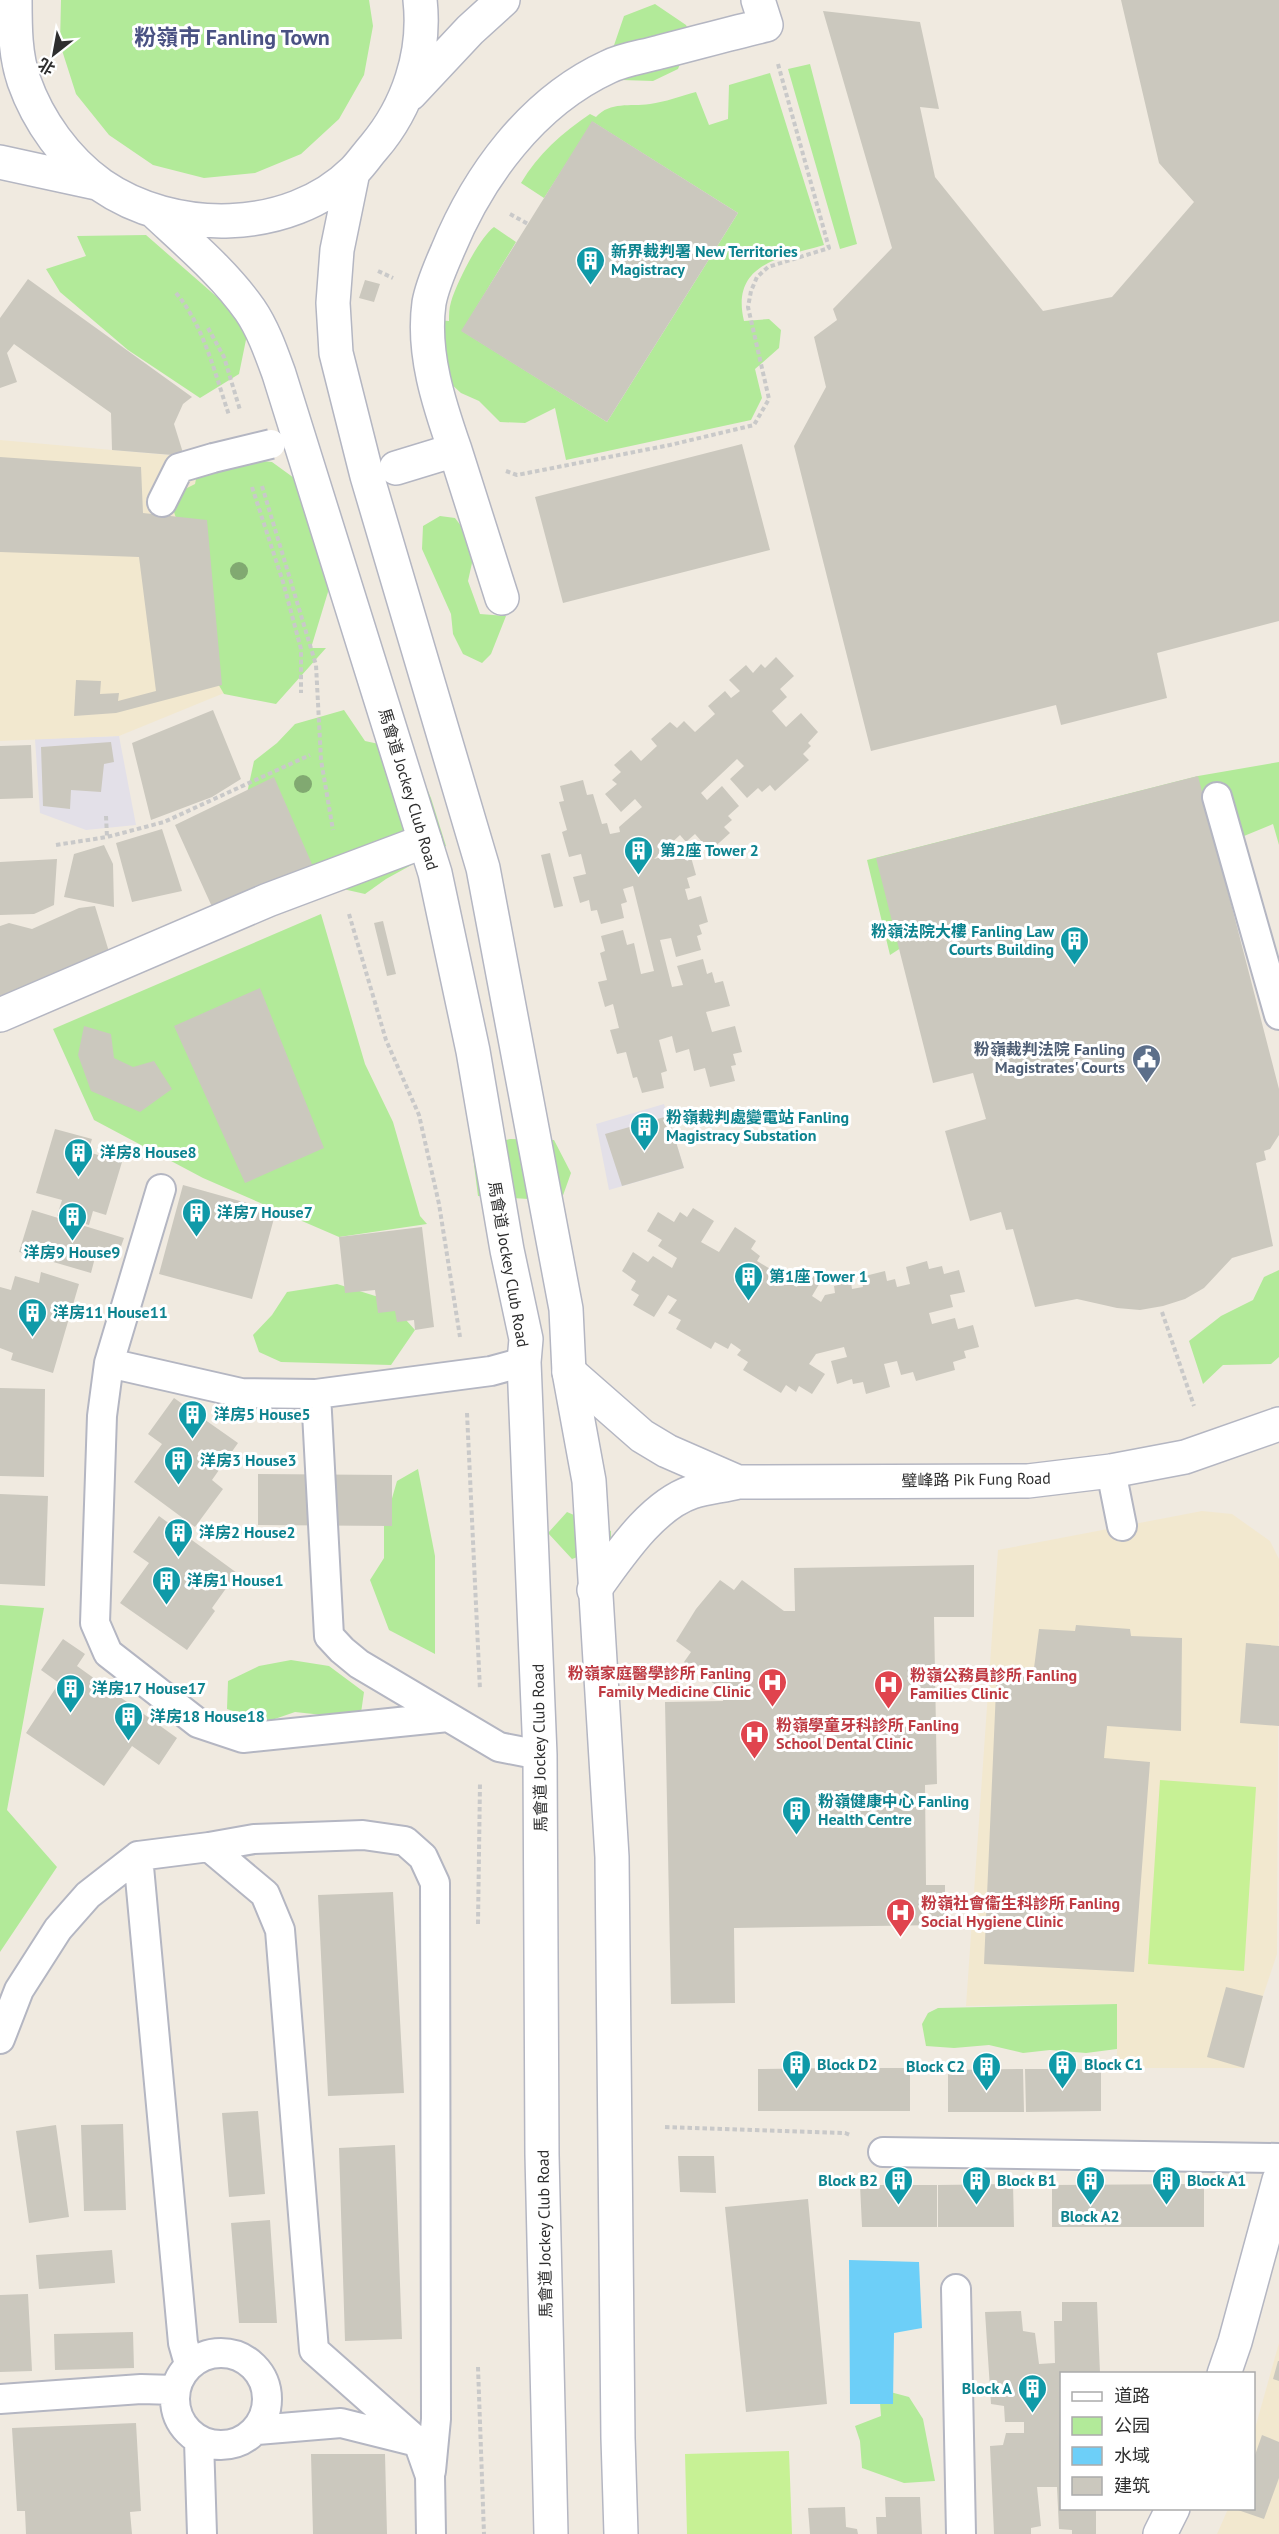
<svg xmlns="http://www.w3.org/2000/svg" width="1279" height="2534" viewBox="0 0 1279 2534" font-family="'PT Sans','Noto Sans SC',sans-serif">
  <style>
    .industrial { fill: #e3e0e8 }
    .education { fill: #f2e8cf }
    .green { fill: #b2ea99 }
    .pitch { fill: #c7f195 }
    .water { fill: #6dcff8 }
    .building { fill: #cbc8be }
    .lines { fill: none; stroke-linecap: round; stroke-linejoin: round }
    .lane-casing { stroke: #b4b6c2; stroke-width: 32 }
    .street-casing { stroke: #b4b6c2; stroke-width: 36 }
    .secondary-casing { stroke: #b4b6c2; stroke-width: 36 }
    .path { stroke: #c9c9c9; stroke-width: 4; stroke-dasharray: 4.5 3; stroke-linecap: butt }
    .lane { stroke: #fff; stroke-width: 28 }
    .street { stroke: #fff; stroke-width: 33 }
    .secondary { stroke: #fff; stroke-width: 33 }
    .lane-bridge-casing { stroke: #b4b6c2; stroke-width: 32; stroke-linecap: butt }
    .lane-bridge { stroke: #fff; stroke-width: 28 }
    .tree { fill: #81a971 }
    .labels { text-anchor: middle; stroke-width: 6; stroke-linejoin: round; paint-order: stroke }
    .culture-label { font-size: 16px; font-weight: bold; fill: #0d838f; stroke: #fff; text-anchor: start }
    .street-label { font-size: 16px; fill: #2e2e2e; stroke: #fff }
    .service-label { font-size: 16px; font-weight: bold; fill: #4e5e75; stroke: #fff; text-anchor: end }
    .health-label { font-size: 16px; font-weight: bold; fill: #be3a42; stroke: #fff; text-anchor: start }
    .district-label { font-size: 22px; font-weight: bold; fill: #4a5283; stroke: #fff }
  </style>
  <rect width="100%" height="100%" fill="#f0eae0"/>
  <path class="industrial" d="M119 736 136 825 86 830 40 813 35 739Z
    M664 1104 684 1168 609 1190 596 1124Z"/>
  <path class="education" d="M0 440 191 457 283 669 119 736 0 741Z
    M1202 1511 1232 1514 1270 1541 1279 1559 1277 1954 1263 1996 1244 2068H1117V2004L966 2006 998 1550Z
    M1279 2343V2534H1217L1228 2509 1254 2508V2432Z"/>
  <path class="green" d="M61 0H369L373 26 364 75 339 119 301 154 255 173 204 178 153 165 109 135 76 94 60 44Z
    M655 4 686 25 691 36 678 69 653 81 622 80 609 60 624 16Z
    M810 64 857 244 840 249 788 69Z
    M770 73 824 245C783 257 730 263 744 321L769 319 781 330 779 348 755 369 762 398 751 420 566 460 555 408 525 423 500 422 479 401 461 393 438 372 437 320 449 321C449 315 449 308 451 302 456 284 479 238 494 227L516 242 462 331 607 422 738 213 593 122 544 198 521 183C538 154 562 133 590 114L596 117C611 101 629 107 650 104 665 102 681 96 696 92L709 125 728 119 729 85Z
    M146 235 249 325 239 374 200 398 128 350 60 292 46 269 86 256 77 236Z
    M201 454 272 462 323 499 330 553 328 592 311 648H326L276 704 224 694 206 663 187 551 169 497 195 484Z
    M440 516 455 518 471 539 472 563 468 581 480 614 506 616 491 654 482 663 463 654 453 634 451 614 422 549 423 526Z
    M344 710 365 741 411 751 431 798 446 846 386 879 365 894 299 879 246 798 254 761 277 743 295 724Z
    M1279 762V845L1273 824 1210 850 943 921 890 955 867 860 1198 776Z
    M321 914 365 1064 393 1122 420 1216 427 1224 339 1237 203 1178 94 1120 53 1029Z
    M510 1139 554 1140 571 1173 561 1201 478 1196 472 1149Z
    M1279 1270V1357L1271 1364 1223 1365 1203 1384 1189 1341 1221 1316 1253 1300 1264 1277Z
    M337 1284 388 1300 415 1330 391 1365 281 1362 259 1352 253 1335 272 1315 287 1292Z
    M418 1469 435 1556V1654L389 1630 370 1580 384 1558V1526L397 1481Z
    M567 1512 611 1531V1545L572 1559 548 1533Z
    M0 1605 44 1608 7 1810 57 1867 0 1952Z
    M291 1660 329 1666 364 1692 361 1713 332 1716 295 1712 266 1722 227 1709 228 1681 259 1666Z
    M1117 2004V2049L1086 2053 1050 2050 1023 2053 989 2045 954 2048 926 2046 922 2024 928 2013 938 2008Z
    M879 2389 909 2397 923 2419 935 2481 904 2483 862 2468 860 2441 855 2426 881 2416Z"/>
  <path class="pitch" d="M1160 1780 1256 1787 1244 1971 1148 1964Z
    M789 2451 792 2534H687L685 2454Z"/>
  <path class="water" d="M849 2260 919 2262 922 2328 894 2333 893 2404H850Z"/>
  <path class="building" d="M1121 0H1279V621L1157 653 1167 698 1061 725 1056 705 871 751 794 446 826 387 814 337 837 320 833 309 892 248 823 11 920 22 939 109 920 107 935 177 1043 311 1112 297 1194 202 1159 163Z
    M592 121 738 213 607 422 461 331Z
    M28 279 192 397 183 404 174 424 184 456 112 450 111 413 14 344 7 353 17 382 0 388V318Z
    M365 280 380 284 374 302 359 298Z
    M742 444 770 550 563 603 535 497Z
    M0 457 141 467 143 513 207 520 222 685 116 713 74 716 76 680 101 681 100 694 119 693 118 701 156 691 139 557 0 552Z
    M776 657 794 676 780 689 787 697 772 711 786 727 801 713 818 732 808 743 811 746 803 754 809 760 775 791 770 785 762 792 758 788 747 798 730 779 744 766 737 759 701 793 707 800 722 786 739 806 728 816 732 820 724 827 730 833 710 851 695 834 686 842 680 835 654 859 689 850 696 875 687 878 690 888 685 889 688 900 701 896 708 922 699 925 702 934 697 936 701 950 676 957 671 938 660 940 672 987 683 985 677 966 703 959 707 974 712 972 715 983 723 981 730 1006 706 1012 712 1032 735 1026 742 1052 733 1054 736 1065 731 1066 735 1081 710 1087 705 1068 694 1071 689 1049 676 1053 672 1036 659 1040 667 1071 661 1073 664 1088 642 1093 637 1077 633 1078 626 1052 617 1054 610 1030 619 1028 613 1004 605 1007 598 982 607 980 600 953 605 951 601 936 623 930 627 945 634 943 641 974 654 971 633 886 623 889 627 902 621 904 624 918 601 924 597 910 591 911 589 900 580 903 573 877 586 874 581 854 569 857 562 832 567 830 559 802 564 801 560 786 583 780 587 795 593 794 602 824 607 823 610 834 620 832 619 827 642 807 635 799 621 812 605 794 617 784 612 780 621 772 614 765 631 750 641 761 657 746 651 739 670 722 677 728 684 721 695 732 715 714 708 706 725 691 731 698 740 691 729 680 746 665 753 673 761 664 765 668Z
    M213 710 241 779 212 797 151 820 132 743Z
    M111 742 114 762 104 764 101 792 71 790 70 809 43 806 41 747Z
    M31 745 33 798 0 799V746Z
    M1198 776 1279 1089V1135L1270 1149 1264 1151 1266 1160 1256 1163 1273 1246 1232 1258 1204 1288 1185 1299 1163 1306 1140 1310 1117 1308 1077 1299 1035 1307 1013 1229 1006 1230 1001 1212 970 1221 945 1131 986 1119 973 1073 933 1083 876 858Z
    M274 777 315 871 213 909 175 825Z
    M162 829 182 891 132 902 116 843Z
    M104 845 113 864 114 907 64 897 74 854Z
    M550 853 563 906 554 908 541 855Z
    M57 859 54 905 34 914 0 915V862Z
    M95 906 110 955 0 1002V926L9 923 32 929 79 908Z
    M383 921 396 974 387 976 374 923Z
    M260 988 324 1148 245 1183 174 1026Z
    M84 1026 111 1034 114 1058 133 1067 154 1061 172 1089 140 1112 91 1091 78 1055Z
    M668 1116 684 1168 622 1186 605 1134Z
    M55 1129 92 1139 88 1152 122 1162 106 1215 93 1211 89 1225 57 1216 62 1200 36 1193Z
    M183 1185 276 1211 252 1299 159 1274Z
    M693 1208 714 1221 701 1242 719 1252 735 1227 756 1241 751 1249 760 1256 757 1261 782 1276 785 1271 794 1277 800 1268 821 1281 812 1296 821 1302 825 1295 835 1293 834 1286 851 1282 852 1289 863 1287 861 1277 885 1271 887 1281 895 1279 897 1287 910 1284 906 1267 927 1261 929 1269 942 1266 944 1274 959 1270 965 1292 950 1295 953 1307 929 1313 932 1324 955 1318 958 1329 973 1325 979 1347 964 1351 966 1358 953 1362 955 1370 916 1381 913 1372 901 1375 897 1361 884 1364 890 1387 866 1394 863 1382 853 1384 852 1379 837 1384 831 1361 847 1357 844 1347 816 1354 809 1364 825 1374 812 1394 799 1386 796 1392 786 1385 781 1393 743 1370 748 1362 737 1355 741 1350 731 1343 728 1349 715 1342 711 1349 676 1329 681 1320 668 1313 677 1300 668 1295 654 1317 633 1305 639 1295 631 1290 636 1281 622 1271 633 1252 648 1262 653 1256 672 1268 677 1258 658 1246 662 1240 647 1231 658 1212 674 1222 680 1212 687 1217Z
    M32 1210 124 1238 119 1252 98 1246 91 1273 19 1252Z
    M422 1227 434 1327 415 1330 414 1320 397 1322 395 1311 378 1313 375 1290 345 1293 339 1237Z
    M41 1272 79 1284 53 1373 11 1360 13 1353 0 1348V1287L11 1290 15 1276 39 1283Z
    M0 1388 45 1389 44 1477 0 1476Z
    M174 1398 238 1443 212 1480 223 1489 195 1527 134 1482 162 1444 148 1434Z
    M258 1474 392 1475V1526L258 1525Z
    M0 1494 48 1496 45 1586 0 1584Z
    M159 1516 237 1573 212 1608 215 1611 187 1650 120 1603 149 1563 133 1552Z
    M974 1565V1617H934L937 1784 925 1785 926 1885H945V1925L734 1928 735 2003 671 2004 665 1702 723 1701 724 1691 684 1662 691 1652 676 1641 696 1609 720 1580 734 1590 742 1580 784 1611H795L794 1568Z
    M1076 1625 1130 1629 1131 1636 1182 1638 1181 1731 1107 1726 1104 1758 1150 1762 1134 1972 984 1964 997 1667 1034 1668 1039 1629 1075 1631Z
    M63 1639 85 1654 77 1666 177 1738 159 1765 132 1746 104 1786 26 1733 59 1683 41 1670Z
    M1246 1643 1279 1646V1726L1240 1723Z
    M393 1892 404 2093 328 2096 318 1895Z
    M1226 1987 1263 1996 1244 2068 1207 2057Z
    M834 2068H910V2111H758V2069Z
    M1023 2069 1024 2112H948V2070Z
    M1025 2069H1101V2111L1026 2112Z
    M258 2111 265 2194 229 2197 222 2113Z
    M123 2124 126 2210 84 2211 81 2125Z
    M56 2125 69 2217 29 2223 16 2131Z
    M395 2145 402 2339 345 2341 339 2148Z
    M678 2156H714L716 2193 680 2192Z
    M1013 2184 1014 2227H938V2185Z
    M1204 2184V2227H1052V2185Z
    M860 2185H937V2227H862Z
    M808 2199 827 2404 746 2412 725 2207Z
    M270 2220 277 2323H239L231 2223Z
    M112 2250 115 2283 39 2289 36 2255Z
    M28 2294 32 2371 0 2372V2295Z
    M1062 2302H1097L1100 2373 1062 2374V2508H1096V2534H1072V2530L1059 2529 1057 2487H1037L1041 2526 1031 2528V2534H994L990 2446 1003 2445 1006 2433H1024V2422H1005L1004 2406 991 2404 985 2312 1021 2311 1023 2331 1035 2333 1039 2364 1055 2363 1054 2321H1062Z
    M133 2332 134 2368 55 2370 54 2334Z
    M1278 2361H1279V2381L1273 2379Z
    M136 2423 141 2511 130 2512 132 2534H26L25 2511H17L12 2428Z
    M1262 2435 1279 2442V2478L1264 2519 1235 2509 1254 2508V2458Z
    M311 2454H385L387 2534H313Z
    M885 2497H920L922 2534H877L876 2517H886Z
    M845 2507 846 2527 857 2529 858 2534H810L808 2508Z"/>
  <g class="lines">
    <defs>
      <path id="lane" d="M162 502 179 468 213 458
        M1217 797 1279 1015
        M524 1362 491 1371 316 1394 329 1636 342 1650 359 1664 499 1747 540 1755
        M109 1363 161 1189
        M316 1394 241 1393 109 1363 102 1416 95 1623 108 1653 198 1723 243 1738 448 1717
        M1111 1471 1122 1526
        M209 1847 254 1839 363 1835 405 1841 423 1857 435 1883 436 2419 431 2471
        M138 1856 183 2343 189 2364
        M0 2039 19 1990 58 1929 88 1895 138 1856 209 1847 265 1894 280 1930 314 2350 418 2442 430 2476 431 2534
        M883 2152 1279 2158
        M956 2289 961 2534
        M175 2399a46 46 0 1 1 92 0a46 46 0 1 1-92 0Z
        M0 2399 141 2389 175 2390
        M257 2430 341 2423 413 2441
        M199 2441 202 2534"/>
      <path id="street" d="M455 450 502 598
        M396 468 455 450C439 404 422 353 429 303 432 286 440 268 447 252 478 176 532 102 608 67 624 59 643 57 660 52 696 43 731 33 766 25L758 0
        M0 1015 268 900 425 841
        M569 1372 642 1436 667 1451 738 1482
        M594 1590C619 1556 651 1506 692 1492 707 1487 723 1486 738 1482L1028 1481 1111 1471 1185 1457 1279 1424
        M1224 2374 1235 2342 1279 2180
        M1160 2534 1173 2508"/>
      <path id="secondary" d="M15 0C15 27 15 55 24 81 38 121 66 160 101 185 173 235 289 235 354 171 361 164 367 155 374 147 408 107 426 53 420 0
        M410 94 470 30 503 0
        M0 162 96 183
        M353 172 337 250 333 303 336 353 367 476 483 868 566 1309 569 1372 589 1481 612 1857 618 2438 621 2534
        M155 212C188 243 224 273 250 310 263 329 271 352 279 374L435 873 473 1051 507 1250 526 1339 524 1362 540 1755 542 2155 551 2534"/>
    </defs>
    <use href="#lane" class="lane-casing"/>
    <use href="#street" class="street-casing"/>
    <use href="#secondary" class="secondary-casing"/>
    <path class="path" d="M510 214 528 224
      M378 271 393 278
      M176 293C204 326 215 374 229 415
      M208 328 224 357 240 410
      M506 471 517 475 670 445 754 425 769 399 748 307 751 291 757 277 768 267 829 248 778 64
      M262 486 316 665 321 760 333 830
      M252 487 283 582 301 649V693
      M106 816 107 837
      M56 845 107 837 164 822 310 755
      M349 914 386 1040 419 1115 439 1204 460 1337
      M1162 1312 1194 1406
      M467 1413 480 1690
      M478 1924 480 1782
      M665 2127 845 2133 850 2135
      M478 2367 484 2534"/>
    <use href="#lane" class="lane"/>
    <use href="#street" class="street"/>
    <use href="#secondary" class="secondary"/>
    <defs>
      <path id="lane-bridge" d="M213 458 271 444"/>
    </defs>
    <use href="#lane-bridge" class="lane-bridge-casing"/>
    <use href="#lane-bridge" class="lane-bridge"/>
  </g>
  <g class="tree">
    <circle cx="239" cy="571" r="9"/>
    <circle cx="303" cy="784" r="9"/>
  </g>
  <defs>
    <symbol id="building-pin" viewBox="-11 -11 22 30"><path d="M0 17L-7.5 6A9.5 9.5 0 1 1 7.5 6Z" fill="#0f9aa8" stroke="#fff"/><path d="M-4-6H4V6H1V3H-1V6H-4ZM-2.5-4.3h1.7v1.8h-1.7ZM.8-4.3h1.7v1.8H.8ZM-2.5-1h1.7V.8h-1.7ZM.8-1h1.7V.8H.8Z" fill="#fff"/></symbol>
    <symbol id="civic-pin" viewBox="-11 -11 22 30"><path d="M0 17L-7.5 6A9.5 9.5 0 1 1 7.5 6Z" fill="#5c6f8a" stroke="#fff"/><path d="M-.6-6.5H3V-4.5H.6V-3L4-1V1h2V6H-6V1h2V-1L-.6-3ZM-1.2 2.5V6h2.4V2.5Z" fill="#fff"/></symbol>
    <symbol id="hospital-pin" viewBox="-11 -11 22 30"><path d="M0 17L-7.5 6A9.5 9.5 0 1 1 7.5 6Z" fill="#e0444e" stroke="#fff"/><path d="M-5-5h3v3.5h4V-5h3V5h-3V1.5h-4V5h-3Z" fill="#fff"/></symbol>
  </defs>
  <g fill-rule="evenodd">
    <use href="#building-pin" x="574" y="244" width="33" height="45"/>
    <use href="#building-pin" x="622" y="834" width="33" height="45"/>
    <use href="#building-pin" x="1058" y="924" width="33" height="45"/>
    <use href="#civic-pin" x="1130" y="1042" width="33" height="45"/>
    <use href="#building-pin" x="628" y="1110" width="33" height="45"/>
    <use href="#building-pin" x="62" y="1136" width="33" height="45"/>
    <use href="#building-pin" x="180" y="1196" width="33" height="45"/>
    <use href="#building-pin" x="56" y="1200" width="33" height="45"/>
    <use href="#building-pin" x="732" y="1260" width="33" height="45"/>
    <use href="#building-pin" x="16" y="1296" width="33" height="45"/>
    <use href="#building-pin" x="176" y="1398" width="33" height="45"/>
    <use href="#building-pin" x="162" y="1444" width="33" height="45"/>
    <use href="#building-pin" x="162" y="1516" width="33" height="45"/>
    <use href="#building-pin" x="150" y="1564" width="33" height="45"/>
    <use href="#hospital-pin" x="756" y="1666" width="33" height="45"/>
    <use href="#hospital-pin" x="872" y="1668" width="33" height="45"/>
    <use href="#building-pin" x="54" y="1672" width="33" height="45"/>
    <use href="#building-pin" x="112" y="1700" width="33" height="45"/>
    <use href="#hospital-pin" x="738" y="1718" width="33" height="45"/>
    <use href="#building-pin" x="780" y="1794" width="33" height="45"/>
    <use href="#hospital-pin" x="884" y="1896" width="33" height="45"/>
    <use href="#building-pin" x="780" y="2048" width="33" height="45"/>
    <use href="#building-pin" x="1046" y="2048" width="33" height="45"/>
    <use href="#building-pin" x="970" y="2050" width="33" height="45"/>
    <use href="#building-pin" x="882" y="2164" width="33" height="45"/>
    <use href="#building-pin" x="960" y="2164" width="33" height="45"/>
    <use href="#building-pin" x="1074" y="2164" width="33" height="45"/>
    <use href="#building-pin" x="1150" y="2164" width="33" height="45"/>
    <use href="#building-pin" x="1016" y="2372" width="33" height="45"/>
  </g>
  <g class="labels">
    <g class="culture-label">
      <text x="611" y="257">新界裁判署 New Territories<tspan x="611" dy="18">Magistracy</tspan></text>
      <text x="660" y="856">第2座 Tower 2</text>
      <text x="1054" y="937" text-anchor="end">粉嶺法院大樓 Fanling Law<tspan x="1054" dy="18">Courts Building</tspan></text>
      <text x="666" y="1123">粉嶺裁判處變電站 Fanling<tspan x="666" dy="18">Magistracy Substation</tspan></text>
      <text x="100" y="1158">洋房8 House8</text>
      <text x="217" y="1218">洋房7 House7</text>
      <text x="72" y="1258" text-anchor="middle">洋房9 House9</text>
      <text x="769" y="1282">第1座 Tower 1</text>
      <text x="53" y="1318">洋房11 House11</text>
      <text x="214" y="1420">洋房5 House5</text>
      <text x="200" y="1466">洋房3 House3</text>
      <text x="199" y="1538">洋房2 House2</text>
      <text x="187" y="1586">洋房1 House1</text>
      <text x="92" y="1694">洋房17 House17</text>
      <text x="150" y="1722">洋房18 House18</text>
      <text x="818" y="1807">粉嶺健康中心 Fanling<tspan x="818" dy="18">Health Centre</tspan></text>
      <text x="817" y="2070">Block D2</text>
      <text x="1084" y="2070">Block C1</text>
      <text x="965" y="2072" text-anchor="end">Block C2</text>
      <text x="878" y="2186" text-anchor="end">Block B2</text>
      <text x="997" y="2186">Block B1</text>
      <text x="1187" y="2186">Block A1</text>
      <text x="1090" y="2222" text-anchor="middle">Block A2</text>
      <text x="1012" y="2394" text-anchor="end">Block A</text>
    </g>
    <g class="street-label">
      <text transform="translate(409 789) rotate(73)" y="6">馬會道 Jockey Club Road</text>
      <text transform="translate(509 1264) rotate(80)" y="6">馬會道 Jockey Club Road</text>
      <text transform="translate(976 1479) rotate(-1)" y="6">璧峰路 Pik Fung Road</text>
      <text transform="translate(539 1748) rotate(-91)" y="6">馬會道 Jockey Club Road</text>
      <text transform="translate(544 2234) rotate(-91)" y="6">馬會道 Jockey Club Road</text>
    </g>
    <g class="service-label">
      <text x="1125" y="1055">粉嶺裁判法院 Fanling<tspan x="1125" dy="18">Magistrates' Courts</tspan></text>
    </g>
    <g class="health-label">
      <text x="751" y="1679" text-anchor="end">粉嶺家庭醫學診所 Fanling<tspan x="751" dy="18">Family Medicine Clinic</tspan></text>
      <text x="910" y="1681">粉嶺公務員診所 Fanling<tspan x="910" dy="18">Families Clinic</tspan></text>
      <text x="776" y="1731">粉嶺學童牙科診所 Fanling<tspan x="776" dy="18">School Dental Clinic</tspan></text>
      <text x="921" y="1909">粉嶺社會衞生科診所 Fanling<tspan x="921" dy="18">Social Hygiene Clinic</tspan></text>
    </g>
    <g class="district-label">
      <text x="232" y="45">粉嶺市 Fanling Town</text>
    </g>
  </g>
  <rect x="1060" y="2372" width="195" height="138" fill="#ffffff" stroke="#ababab" stroke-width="1.5"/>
  <rect x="1072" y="2392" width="30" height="9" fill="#ffffff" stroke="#ababab" stroke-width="1.5"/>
  <text x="1114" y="2402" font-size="18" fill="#2e2e2e">道路</text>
  <rect x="1072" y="2417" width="30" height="18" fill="#b2ea99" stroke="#ababab" stroke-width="1.5"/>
  <text x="1114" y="2432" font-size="18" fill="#2e2e2e">公园</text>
  <rect x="1072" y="2447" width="30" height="18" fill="#6dcff8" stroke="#ababab" stroke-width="1.5"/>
  <text x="1114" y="2462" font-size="18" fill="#2e2e2e">水域</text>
  <rect x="1072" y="2477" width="30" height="18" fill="#cbc8be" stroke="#ababab" stroke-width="1.5"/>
  <text x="1114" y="2492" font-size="18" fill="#2e2e2e">建筑</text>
  <g transform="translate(54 54) rotate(211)" stroke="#ffffff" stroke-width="4.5" paint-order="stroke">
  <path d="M0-4.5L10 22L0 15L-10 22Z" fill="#2e2e2e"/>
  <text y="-9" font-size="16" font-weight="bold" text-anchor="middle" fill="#2e2e2e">北</text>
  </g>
</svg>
